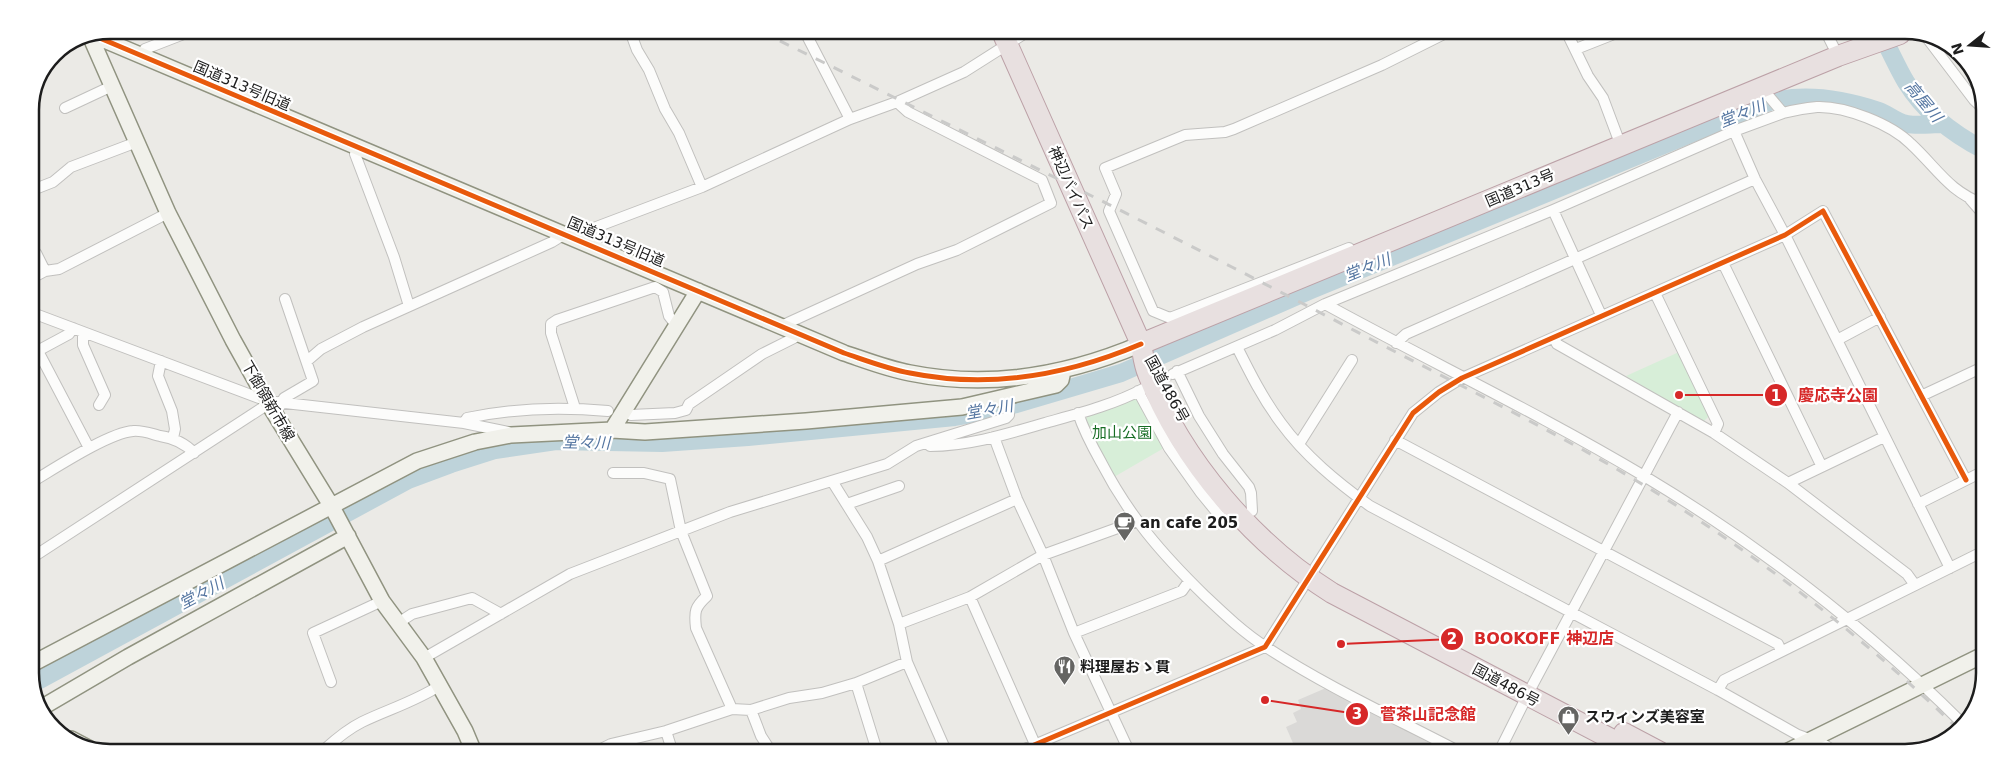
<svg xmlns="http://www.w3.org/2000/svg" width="2015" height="783" viewBox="0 0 2015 783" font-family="'DejaVu Sans','Noto Sans JP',sans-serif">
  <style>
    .residential { fill: #dad9d7 }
    .park { fill: #d7eed8 }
    .pier { fill: #dcdcda }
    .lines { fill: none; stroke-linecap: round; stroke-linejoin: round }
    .river { stroke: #bed3da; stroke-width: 18 }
    .street-tunnel { stroke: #c2c1be; stroke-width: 10; stroke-dasharray: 10 5; stroke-linecap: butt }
    .street-casing { stroke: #c1c0be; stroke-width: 12 }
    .secondary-casing { stroke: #909380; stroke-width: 18 }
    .highway-casing { stroke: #bca1a7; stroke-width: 22 }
    .street { stroke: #fcfcfb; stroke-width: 10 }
    .secondary { stroke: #f1f1eb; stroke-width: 15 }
    .highway { stroke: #e8e0e0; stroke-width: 20 }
    .rail { stroke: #cacac9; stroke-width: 3; stroke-dasharray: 10 10; stroke-linecap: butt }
    .cycleway-casing { stroke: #fff; stroke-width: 8 }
    .cycleway { stroke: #e8590c; stroke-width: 5 }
    .labels { text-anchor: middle; stroke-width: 4.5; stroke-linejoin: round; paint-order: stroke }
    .street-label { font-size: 15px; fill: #1d1d1d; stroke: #fff }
    .park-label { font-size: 15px; fill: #186e25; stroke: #fff }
    .poi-label { font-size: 15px; font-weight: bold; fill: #1d1d1d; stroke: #fff; text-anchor: start }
    .water-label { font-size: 16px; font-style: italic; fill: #5576a1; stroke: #fff }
    .rim { fill: none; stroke: #1d1d1d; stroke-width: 2.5 }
    .leader { fill: none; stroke: #d62828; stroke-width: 2 }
    .callout-dot { fill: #d62828; stroke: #fff; stroke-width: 2 }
    .mark-label { font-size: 15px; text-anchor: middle; font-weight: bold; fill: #fff }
    .callout-label { font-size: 16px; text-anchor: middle; font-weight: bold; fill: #d62828; stroke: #fff; stroke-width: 4.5; stroke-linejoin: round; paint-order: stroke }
  </style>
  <rect width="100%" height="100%" fill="#ebeae6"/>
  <path class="residential" d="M1326 688 1446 752H1306L1304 746 1296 750 1286 727 1297 722 1293 713 1301 709 1298 700Z"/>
  <path class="park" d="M1679 352 1710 415 1703 422 1626 376Z
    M1131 397 1138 399 1164 448 1114 477 1085 423 1088 412Z"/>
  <path class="pier" d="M1178 342 1172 358 1130 375 1115 369Z"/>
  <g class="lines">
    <path class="river" d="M1881 34C1890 50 1897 67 1906 82 1925 113 1953 134 1984 150
      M32 684 408 480 451 464 495 450 556 441 662 443 748 437 955 417 996 410 1121 373 1311 290 1766 103C1803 92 1843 99 1879 111 1888 114 1897 123 1907 124 1918 126 1931 124 1942 124"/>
    <path class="street-tunnel" d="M1150 385 1173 374"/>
    <defs>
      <path id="street" d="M630 31 637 50 649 70 665 109 679 133 702 187
        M805 32 850 119
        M1567 33 1588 76 1603 98 1621 146
        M1827 34 1838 56
        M1924 34 1974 100 1985 110
        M1576 49 1614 34
        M140 56 145 49 194 30
        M1762 88 1783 113C1794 110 1806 108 1817 107 1845 106 1891 124 1911 144 1937 168 1949 192 1984 204
        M65 108 112 86
        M1734 131 1755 179 1785 235 1950 568
        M357 148 355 154 394 257 409 306
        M30 191 53 182 71 167 137 142
        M1970 199 1984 215
        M1553 210 1601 315
        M577 239 583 232 702 187 850 119 897 102 964 72 1027 32
        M1349 248 1170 318 1153 311 1109 211 1116 194 1105 168 1185 135 1225 132 1234 129 1382 65 1446 33
        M36 253 45 271
        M1723 263 1821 465
        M30 279 45 271 59 269 168 213
        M1655 293 1718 424 1714 433
        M1325 304C1431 362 1540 414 1644 476 1759 545 1868 629 1963 724
        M30 312 267 401 464 423 508 432 510 434
        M781 326 917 264 957 250 1051 203 1042 180 908 112 897 102
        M83 332V345L105 395 99 405
        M1554 338 1557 344 1714 433 1788 483 1907 574 1915 585
        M1837 340 1880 317
        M1396 343 1406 334 1755 179
        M1237 347C1250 373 1263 399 1281 423 1305 456 1337 482 1370 506L1718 690 1798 735 1823 744 1837 753
        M38 351 89 448
        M30 355 69 334 73 328
        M161 361 158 376 172 411 175 429 173 438
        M307 361 321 349 363 327 552 242 565 234
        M1177 371 1199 416 1223 454 1249 487 1251 493 1252 511
        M1173 374 1275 330 1325 304 1553 210 1734 131 1783 113
        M1138 391 1169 448 1201 493 1219 515 1226 519 1239 517
        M1921 396 1983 367
        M280 406 284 398 313 381 285 299
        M575 408 551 333V324L557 320 655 287 663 292 669 316 676 325
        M1078 413C1084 431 1092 446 1101 462 1129 516 1161 553 1205 596 1224 614 1244 633 1266 647 1327 687 1395 718 1460 752
        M631 415 675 413 686 410 689 404 762 354 794 338 797 332
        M464 423 467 418C513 408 561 407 608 411
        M994 437 1017 499 1043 555 1074 633 1129 751
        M1395 440 1778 644 1781 651
        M1299 444 1352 360
        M930 446C969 446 1007 434 1045 423 1077 414 1113 405 1143 389
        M613 473H644L670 479 681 531 707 596C695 607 694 611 696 628L732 709
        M832 481 867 537 878 561 899 624 907 662 946 751
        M30 483C54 469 108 433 133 431 142 430 152 434 160 436 173 438 184 442 194 453
        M1788 483 1884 437
        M847 504 899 486
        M1918 504 1982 472
        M30 559 262 408 267 401
        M878 561 1017 499
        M970 597 1038 751
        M398 623 412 614 472 598 501 614
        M899 624 970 597 1043 555 1137 521
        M1074 633 1182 591 1189 581
        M424 658 570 574 730 512 887 464 916 446 1006 418 1009 415 1005 398
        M331 682 313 633 382 601
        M856 683 877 751
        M1718 690 1724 680 1982 552
        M751 710 761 736 770 750
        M666 731 672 750
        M325 749C336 739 348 729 362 722 389 709 414 702 439 686
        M599 750 611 744 666 731 732 709 751 710 789 698 822 693 856 683 907 662
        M1020 751 1265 647 1413 413 1439 392 1462 378 1785 235 1823 211 1966 480
        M1499 752 1532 686 1678 412"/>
      <path id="secondary" d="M95 36 844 353C865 360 888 369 910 373 989 389 1068 375 1141 344
        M91 38 168 213 233 340 267 401 332 507 382 601 424 658 465 731 473 750
        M612 430 698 291
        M30 665 417 461 475 442 511 435 612 430 645 432 806 421 962 407 1056 385 1061 380 1063 371
        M41 708 128 657 348 536
        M71 739 90 749
        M1784 753 1981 656"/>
      <path id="highway" d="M1002 32 1141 344C1143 354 1144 365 1148 374 1182 461 1254 544 1332 593L1636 752
        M1141 344 1838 56 1900 34
        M1624 733 1660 752"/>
    </defs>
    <use href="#street" class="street-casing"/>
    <use href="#secondary" class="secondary-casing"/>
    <use href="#highway" class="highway-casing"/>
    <use href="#street" class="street"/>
    <use href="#secondary" class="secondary"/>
    <use href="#highway" class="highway"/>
    <path class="rail" d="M762 32C962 131 1163 230 1361 334 1466 389 1574 440 1674 504 1776 569 1873 646 1959 730"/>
    <defs>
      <path id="cycleway" d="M95 36 844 353C865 360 888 369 910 373 989 389 1068 375 1141 344
        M1020 751 1265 647 1413 413 1439 392 1462 378 1785 235 1823 211 1966 480"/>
    </defs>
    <use href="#cycleway" class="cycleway-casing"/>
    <use href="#cycleway" class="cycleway"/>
  </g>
  <defs>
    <symbol id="cafe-pin" viewBox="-11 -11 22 30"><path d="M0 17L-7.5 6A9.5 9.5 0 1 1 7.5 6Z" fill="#656563" stroke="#fff"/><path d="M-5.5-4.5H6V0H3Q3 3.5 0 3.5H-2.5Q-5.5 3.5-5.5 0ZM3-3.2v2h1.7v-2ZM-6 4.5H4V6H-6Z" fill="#fff"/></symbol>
    <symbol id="restaurant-pin" viewBox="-11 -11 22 30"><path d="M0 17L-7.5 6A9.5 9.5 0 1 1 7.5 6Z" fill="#656563" stroke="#fff"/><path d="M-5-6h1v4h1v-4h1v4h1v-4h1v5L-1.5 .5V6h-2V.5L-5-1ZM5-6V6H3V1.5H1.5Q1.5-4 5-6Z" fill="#fff"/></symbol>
    <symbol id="shop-pin" viewBox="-11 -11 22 30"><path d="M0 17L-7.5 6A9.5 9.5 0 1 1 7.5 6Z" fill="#656563" stroke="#fff"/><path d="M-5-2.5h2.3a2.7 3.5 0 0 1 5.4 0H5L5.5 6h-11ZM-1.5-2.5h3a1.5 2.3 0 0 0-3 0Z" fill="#fff"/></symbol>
  </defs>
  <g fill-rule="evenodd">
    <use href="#cafe-pin" x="1112" y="510" width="25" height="34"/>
    <use href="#restaurant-pin" x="1052" y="654" width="25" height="34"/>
    <use href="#shop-pin" x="1556" y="704" width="25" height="34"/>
  </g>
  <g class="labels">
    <g class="street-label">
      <text transform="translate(242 86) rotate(23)" y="5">国道313号旧道</text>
      <text transform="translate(1071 188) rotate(66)" y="5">神辺バイパス</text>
      <text transform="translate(1520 188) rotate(-23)" y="5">国道313号</text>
      <text transform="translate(616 242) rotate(23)" y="5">国道313号旧道</text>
      <text transform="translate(1167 389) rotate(61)" y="5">国道486号</text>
      <text transform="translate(268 401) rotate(60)" y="5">下御領新市線</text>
      <text transform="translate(1506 685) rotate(28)" y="5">国道486号</text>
    </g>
    <g class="park-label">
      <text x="1122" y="438">加山公園</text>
    </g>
    <g class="poi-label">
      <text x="1140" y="528">an cafe 205</text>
      <text x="1080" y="672">料理屋おゝ貫</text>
      <text x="1585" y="722">スウィンズ美容室</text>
    </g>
    <g class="water-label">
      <text transform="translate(1924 101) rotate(50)" y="6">高屋川</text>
      <text transform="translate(1742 113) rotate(-22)" y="6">堂々川</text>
      <text transform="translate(1367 267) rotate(-22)" y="6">堂々川</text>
      <text transform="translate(989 409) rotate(-10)" y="6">堂々川</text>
      <text transform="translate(586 442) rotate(1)" y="6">堂々川</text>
      <text transform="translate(201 593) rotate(-28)" y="6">堂々川</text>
    </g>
  </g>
  <path d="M0 0H2015V783H0ZM110 39H1905A71 71 0 0 1 1976 110V673A71 71 0 0 1 1905 744H110A71 71 0 0 1 39 673V110A71 71 0 0 1 110 39Z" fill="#fff" fill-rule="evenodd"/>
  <path class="rim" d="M110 39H1905A71 71 0 0 1 1976 110V673A71 71 0 0 1 1905 744H110A71 71 0 0 1 39 673V110A71 71 0 0 1 110 39Z"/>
  <path class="leader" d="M1679 395L1776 395M1341 644L1452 639M1265 700L1357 714"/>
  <g class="callout-dot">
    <circle cx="1679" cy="395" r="5"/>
    <circle cx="1341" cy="644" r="5"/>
    <circle cx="1265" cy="700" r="5"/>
    <circle cx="1776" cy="395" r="12"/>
    <circle cx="1452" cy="639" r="12"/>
    <circle cx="1357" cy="714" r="12"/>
  </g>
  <g class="mark-label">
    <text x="1776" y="401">1</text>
    <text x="1452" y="644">2</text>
    <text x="1357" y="719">3</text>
  </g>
  <g class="callout-label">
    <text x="1838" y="401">慶応寺公園</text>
    <text x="1544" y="644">BOOKOFF 神辺店</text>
    <text x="1428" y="720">菅茶山記念館</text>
  </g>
  <g transform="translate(1970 45) rotate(253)" stroke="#ffffff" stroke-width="4" paint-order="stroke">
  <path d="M0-4L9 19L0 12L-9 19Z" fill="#1d1d1d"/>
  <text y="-8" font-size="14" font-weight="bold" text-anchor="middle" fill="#1d1d1d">N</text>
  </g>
</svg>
